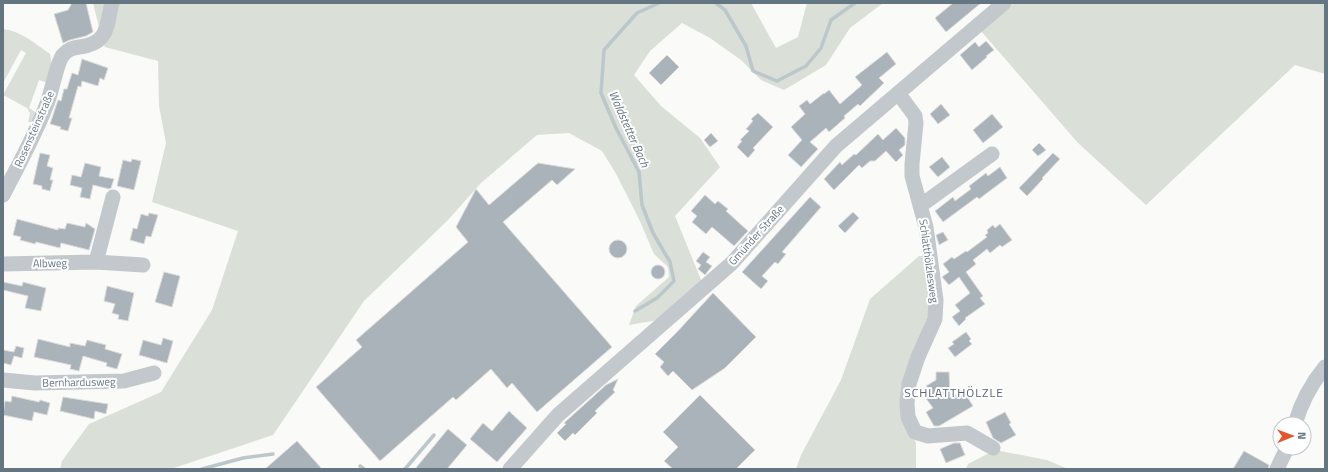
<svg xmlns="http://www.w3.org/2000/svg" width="1328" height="472" viewBox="0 0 1328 472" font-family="'Titillium Web',sans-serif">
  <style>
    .green { fill: #dadfd7 }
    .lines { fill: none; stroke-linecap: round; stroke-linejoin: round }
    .stream { stroke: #bbc7cb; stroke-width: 3.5 }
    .building { fill: #aab3b9; stroke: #dcdcda }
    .minor { stroke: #c3c8cc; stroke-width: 15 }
    .labels { text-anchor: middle; stroke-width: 4; stroke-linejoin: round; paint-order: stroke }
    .street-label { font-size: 11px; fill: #657683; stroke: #fff }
    .water-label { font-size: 12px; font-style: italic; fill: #60757c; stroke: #fff }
    .neighbourhood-label { font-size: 12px; letter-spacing: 1px; fill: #57646e; stroke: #fff }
  </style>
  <rect width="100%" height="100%" fill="#fafaf8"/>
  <path class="green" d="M93 3H110L101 35Z
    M115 3H751L776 48 798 37 807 3H928L926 4 883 3 850 28 826 65 784 90 761 80 741 60 710 38 682 23 650 51 634 75 661 106 700 138 720 167 675 216 704 287 658 320 629 325 636 306 669 277 668 267 654 254 639 219 615 172 602 151 569 133 537 135 481 183 448 220 364 301 273 435 171 469H60L62 461 89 424 161 392 212 310 238 231 152 202 166 143 159 106 158 61 105 47 103 42Z
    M1013 3H1325V74L1295 65 1146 205 1078 143 981 31Z
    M3 29C21 31 36 44 50 54L52 65 48 83 39 80 29 108 37 113 33 122H28L30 113 27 108 3 95 26 53 21 50 3 83Z
    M919 256H925L934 314 916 355 911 432 916 443V469H796L801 455 841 380 870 299Z
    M995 450 1047 460 1068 469H966L968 464Z"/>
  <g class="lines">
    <path class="stream" d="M716 3 725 10 746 46 753 71 777 81 806 66 821 48 831 20 855 3
      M635 311 657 298 674 281 670 262 653 233 642 205 639 172 616 128 601 93 604 50 637 13 659 3
      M360 466 364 469
      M202 469 243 458 273 454
      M405 469 434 435"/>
  </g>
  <path class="building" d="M72 3H86L93 32 86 36 70 40 63 43 54 14 68 10Z
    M953 3H981L946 32 935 18Z
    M986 41 994 50 986 56 987 57 972 70 960 55 975 42 979 47Z
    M887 52 896 64 879 78 884 83 860 106 858 104 844 116 845 118 829 132 826 128 810 142 818 149 801 167 788 155 802 140 791 127 805 114 799 106 807 100 810 104 824 93V94L829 90 840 104 862 85 855 77Z
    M667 55 679 67 661 85 649 73Z
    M82 59 108 68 104 80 100 78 98 86 82 81 81 87 78 86 69 118H72L68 131 60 129 61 127 50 124 58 100 61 101 64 89H67L72 73 78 75Z
    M941 104 950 115 938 124 930 114Z
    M758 113 773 127 753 148 755 150 748 158 737 147 742 141 740 140 749 131 746 129 753 121 751 119Z
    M992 114 1003 127 983 143 973 130Z
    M896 128 905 138V145L899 150 903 155 896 162 886 151 875 161H870L862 168 859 165 834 190 824 179 840 162 842 165 854 154 856 155 878 134 883 140Z
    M711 133 718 141 710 147 704 140Z
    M1039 143 1046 150 1038 156 1032 150Z
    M40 153 50 155 47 166 53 168 50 180H53L50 191 42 189V186L33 184Z
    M1053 153 1060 159 1042 178 1043 179 1027 196 1019 188Z
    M942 157 950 167 938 177 929 167Z
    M132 159 141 161 134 190 117 186 123 160 131 162Z
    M85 163 101 167 99 176 114 179 111 188 109 189 93 185 90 199 80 197 82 188 70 185 72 175 81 177Z
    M538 163 575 169 557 185 552 180 503 222 612 347 537 412 512 383 507 388 491 369 456 400 453 397 380 461 316 387 362 347 356 340 468 242 456 227 476 189 489 205Z
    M1000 167 1007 178 979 199 977 197 943 222 935 211 953 197 955 201 971 189 969 186 986 173 988 176Z
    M705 195 715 204 718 201 728 209 726 211 748 231 734 246 712 227 706 234 692 222 697 216 691 211Z
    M810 197 821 207 782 252 786 254 778 264 775 262 762 276 768 281 761 289 742 272Z
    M853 212 859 218 845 233 838 226Z
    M149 213 158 215 151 237 146 236 144 244 130 240 133 228 137 229 141 214 148 216Z
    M17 219 58 230V228L65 229 67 223 85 227 86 223 95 229 89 250 61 243 60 248 36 242 35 244 20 240 21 237 13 235Z
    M1000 224 1012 240 1002 247 1000 245 990 253 987 249 973 260 976 264 966 272 983 296 980 298 985 304 965 318 966 319 959 326 952 317 960 311 955 305 970 293 959 277 949 285 942 277 949 272 943 264 952 257 954 259 966 251 967 252 987 237 985 235 988 233 987 230 993 225 995 228Z
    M943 232 948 240 939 245 936 235Z
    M609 249a9 9 0 1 1 18 0a9 9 0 1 1-18 0Z
    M703 252 710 257 706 262 712 266 705 275 698 269 701 265 696 261Z
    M651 272a7 7 0 1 1 14 0a7 7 0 1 1-14 0Z
    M164 272 180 276 172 307 155 302Z
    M3 282 22 286 23 282 46 288 41 311 25 308 28 296 3 290Z
    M107 286 134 293 128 321 118 319 119 315 112 313 115 304 104 301Z
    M713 293 756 337 725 368 692 390 673 371 668 376 660 367 664 362 655 354 677 332Z
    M966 332 971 339 969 341 972 344 955 357 948 348 954 344 952 342Z
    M163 338 173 341 167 363 139 355 143 340 161 345Z
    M38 339 70 347V343L85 346 87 340 106 345 105 349 122 354 117 369 106 366 107 363 83 356 79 371 70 369 71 365 34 357Z
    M16 346 24 348 22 358 14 356 11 365 3 363V350L14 352Z
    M936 372H949L950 398 963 390 973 406 939 426H934L926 412 933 408 922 393 928 389 926 386 936 380Z
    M618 379 613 390 615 392 595 411 597 413 575 435 573 433 565 441 557 433 566 424 564 423 606 385Z
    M700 395 755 450 736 469H673L664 461 678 447 663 432Z
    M12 396 39 402 40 400 50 403 47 415 34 412 32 421 3 415 5 401 11 402Z
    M63 397 108 404 106 414 95 411 94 419 60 411Z
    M509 411 527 428 497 462 470 439 483 423 492 431Z
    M1005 412 1011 423 1009 424 1016 435 1001 443 993 438 986 422Z
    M448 429 467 445 447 469H415Z
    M297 441 322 469H265Z
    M954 443H960L965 455 946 463 940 449Z
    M1244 451 1269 465 1268 469H1233Z"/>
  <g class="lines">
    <path class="minor" d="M898 93 915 116 916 123 912 164V176L926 227 936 300 935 319 918 357 909 384 907 403 908 417 915 432 928 436 967 433 993 448
      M3 195C19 164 36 134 48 101 52 90 57 62 63 55 68 49 73 48 79 47 109 43 106 27 112 3
      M920 206 992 154
      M96 262 113 197
      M3 264 96 262 143 265
      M3 380 35 383 124 381 154 373
      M1295 424C1301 403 1311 384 1325 367
      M510 469 558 415 732 263 836 146 1004 3
      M1277 469 1287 448"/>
  </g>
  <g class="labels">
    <g class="street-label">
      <text transform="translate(34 129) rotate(-66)" y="4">Rosensteinstraße</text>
      <text transform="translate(756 235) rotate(-48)" y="4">Gmünder Straße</text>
      <text transform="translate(929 261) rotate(82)" y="4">Schlatthölzlesweg</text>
      <text transform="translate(50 263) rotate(-1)" y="4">Albweg</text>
      <text transform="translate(79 382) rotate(-1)" y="4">Bernhardusweg</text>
    </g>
    <g class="water-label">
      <text transform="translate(629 129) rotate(66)" y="4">Waldstetter Bach</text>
    </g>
    <g class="neighbourhood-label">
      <text x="954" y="397">SCHLATTHÖLZLE</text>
    </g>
  </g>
  <rect width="1328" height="472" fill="none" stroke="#657683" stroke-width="8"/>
  <g transform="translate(1292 436) rotate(89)"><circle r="19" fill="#ffffff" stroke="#c1c8cd"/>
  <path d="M0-3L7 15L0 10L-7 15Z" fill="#e4572e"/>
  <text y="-6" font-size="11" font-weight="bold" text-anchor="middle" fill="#657683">N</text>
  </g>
</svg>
